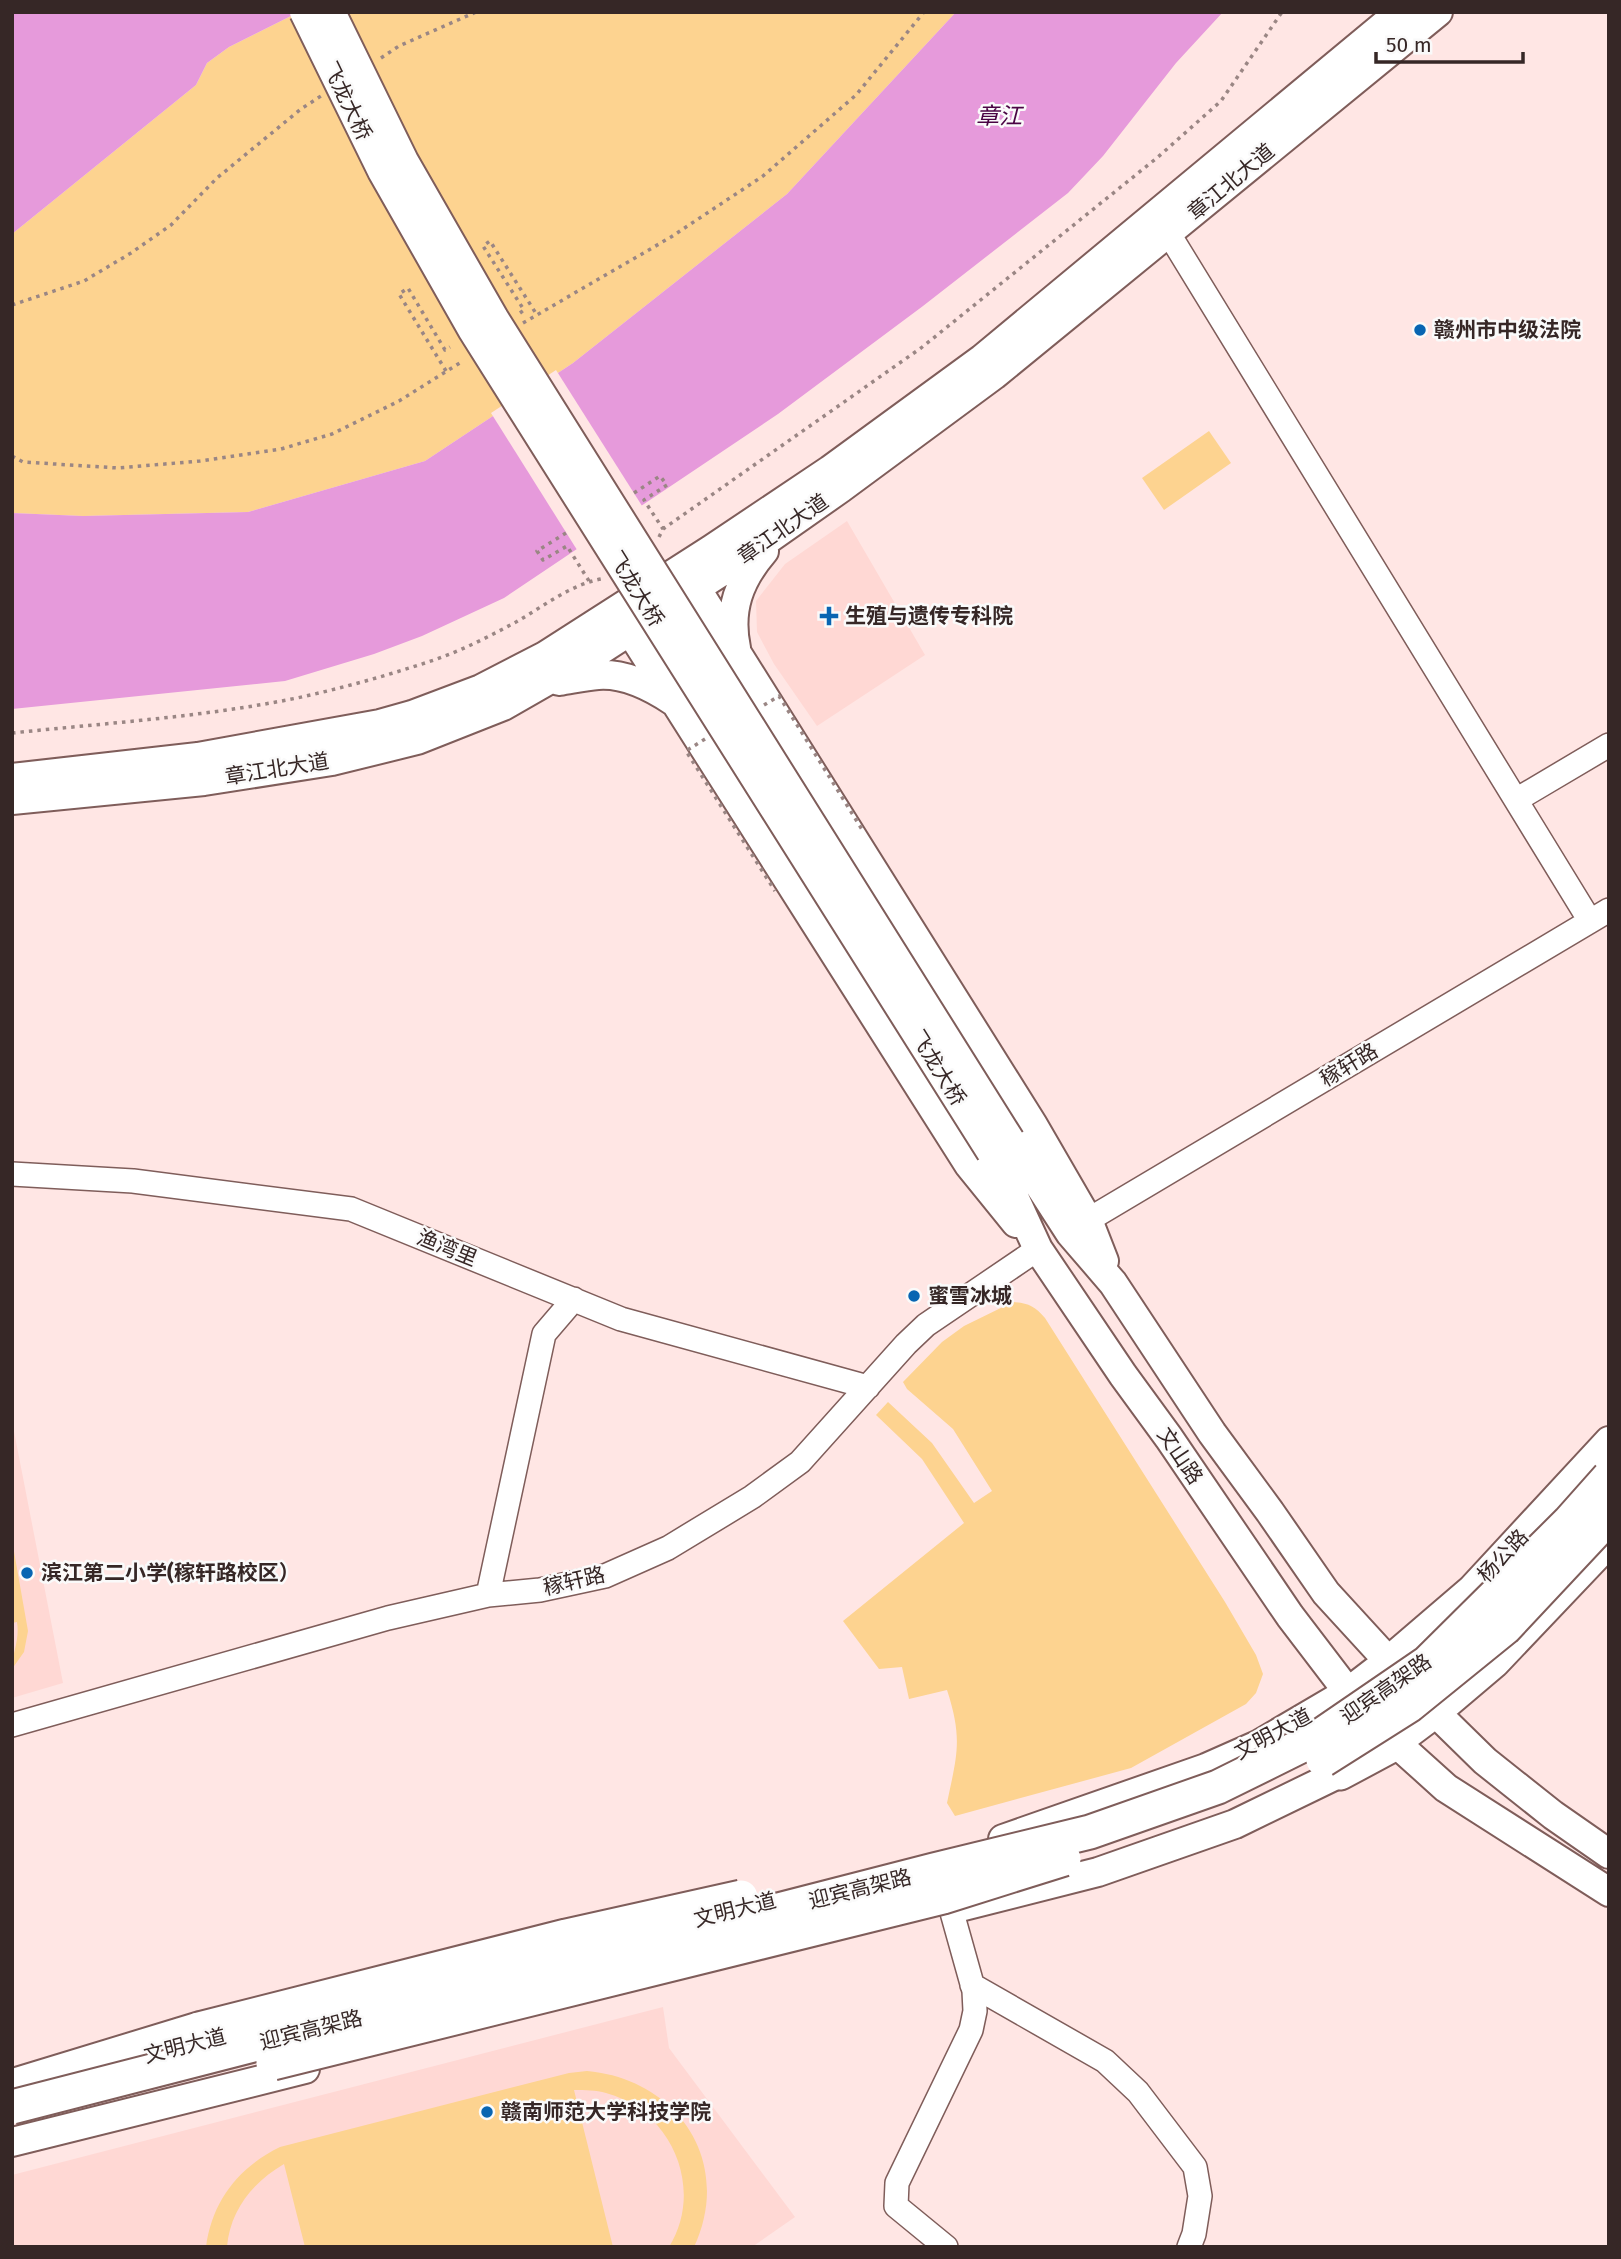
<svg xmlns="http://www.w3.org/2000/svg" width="1621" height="2259" viewBox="0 0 1621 2259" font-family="'Fira Sans','Noto Sans SC',sans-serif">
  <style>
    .built { fill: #ffd8d4 }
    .green { fill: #fdd390 }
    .water { fill: #e69adb }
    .pier { fill: #ffe6e4 }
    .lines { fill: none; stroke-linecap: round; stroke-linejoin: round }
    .minor-casing { stroke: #7f5d5a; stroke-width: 26 }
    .major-casing { stroke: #7f5d5a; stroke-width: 32 }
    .highway-casing { stroke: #7f5d5a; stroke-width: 37 }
    .path { stroke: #9a8684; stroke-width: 3.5; stroke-dasharray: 3.5 5; stroke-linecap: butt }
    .minor { stroke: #fff; stroke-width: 23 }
    .major { stroke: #fff; stroke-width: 28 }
    .highway { stroke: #fff; stroke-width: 33 }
    .major-bridge-casing { stroke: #7f5d5a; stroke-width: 32; stroke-linecap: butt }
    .highway-bridge-casing { stroke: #7f5d5a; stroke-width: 37; stroke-linecap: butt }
    .path-bridge { stroke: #9a8684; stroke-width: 3.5; stroke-dasharray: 3.5 5; stroke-linecap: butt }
    .major-bridge { stroke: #fff; stroke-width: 28 }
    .highway-bridge { stroke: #fff; stroke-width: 33 }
    .poi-dot { fill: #0865b2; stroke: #fafafa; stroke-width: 2.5 }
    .labels { text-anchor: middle; stroke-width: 5; stroke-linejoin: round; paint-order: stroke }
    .street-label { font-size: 21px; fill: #362726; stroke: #fafafa }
    .poi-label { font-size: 21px; font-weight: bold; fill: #362726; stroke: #fafafa; text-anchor: start }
    .water-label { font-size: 23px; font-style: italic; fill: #4a0444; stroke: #fafafa }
  </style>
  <rect width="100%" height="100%" fill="#ffe6e4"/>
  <path class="built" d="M847 521 925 655 817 726 774 664 757 632 756 601 785 564Z
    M12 1421 63 1683 12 1698Z
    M663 2007 669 2048 795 2217 752 2247H12V2175Z"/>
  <path class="green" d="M299 12H956L787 194 573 363 425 461 248 512 83 516 12 513V234L196 85 207 63 229 47Z
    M1209 431 1231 463 1164 510 1142 478Z
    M1013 1302C1028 1303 1035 1306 1045 1318L1225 1602 1256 1655 1263 1674 1256 1693 1246 1704 1131 1768 955 1816 947 1803C957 1755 963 1739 947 1690L909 1699 902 1667 879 1669 843 1621 964 1523 922 1459 876 1415 888 1402 932 1443 974 1503 992 1491 953 1429 907 1389 903 1382 942 1342 964 1326Z
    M12 1540 28 1631 24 1652 12 1669C12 1653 20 1640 17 1622L12 1623Z
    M587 2071C677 2079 734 2161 694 2247H669C705 2189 672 2111 606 2093 596 2090 585 2090 574 2090L613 2247H305L284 2164C253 2182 230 2210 227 2247H206C212 2201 239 2167 280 2147L569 2073Z"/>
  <path class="water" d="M12 12H299L229 47 207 63 196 85 12 234Z
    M956 12H1223L1176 63 1103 156 1068 193 923 306 778 414 504 598 422 636 374 654 285 681 12 709V513L83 516 248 512 425 461 573 363 787 194Z"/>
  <path class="pier" d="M556 370 644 509 579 553 491 413Z"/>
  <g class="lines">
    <defs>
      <path id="minor" d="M1169 234 1590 921
        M1516 800 1609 745
        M12 1174 133 1181 351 1209 621 1319 868 1387
        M1088 1220 1609 910
        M488 1595 544 1334 574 1299
        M12 1725 388 1618 488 1595 540 1590 605 1576 668 1548 752 1497 800 1462 906 1344 926 1325 1038 1249
        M972 1985 1105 2061 1138 2092 1195 2167 1200 2196 1194 2234 1189 2247
        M946 2247 896 2206 897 2183 971 2030 975 2011 974 1991 951 1909"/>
      <path id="major" d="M686 572 1033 1125 1088 1220 1104 1261
        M620 615 969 1165 1016 1223
        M736 648C728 610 739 580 764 551
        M559 681C572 679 585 676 598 675 625 673 652 687 673 701
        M12 778 198 757 380 724 412 715 481 689 545 656 712 549 830 470 982 359 1400 12
        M12 800 204 781 332 761 417 740 503 706 599 651 724 570 841 488 994 375 1438 12
        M1010 1140 1070 1233 1113 1283 1212 1433 1270 1512 1326 1593 1436 1713 1485 1761 1553 1815 1609 1854
        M991 1152 1004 1175 1038 1249 1123 1375 1169 1438 1290 1616 1348 1692 1396 1743 1446 1788 1609 1892
        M1396 1743 1436 1713 1495 1663 1609 1543
        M1003 1839 1206 1768 1258 1745 1348 1692 1387 1662 1471 1590 1609 1441
        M956 1908 1098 1872 1235 1824 1340 1773
        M12 2142 305 2069"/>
      <path id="highway" d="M1340 1773 1396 1743
        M12 2086 199 2029"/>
    </defs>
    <use href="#minor" class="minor-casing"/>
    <use href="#major" class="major-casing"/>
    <use href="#highway" class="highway-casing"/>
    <path class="path" d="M381 58 399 46 476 12
      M12 305 84 281 131 253 171 225 217 178 301 109 321 96
      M520 313 524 310 483 246 490 241 537 315
      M523 323 671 237 763 176 856 95 924 12
      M446 371 399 294 408 288 445 350 450 347
      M12 456 23 462 118 468 200 461 281 449 332 434 399 401 463 361
      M634 493 660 476 667 485 644 500 663 529
      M566 533 537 551 543 560 567 546 589 581
      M659 537 663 529 921 348 1158 157 1221 101 1282 12
      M12 733C107 723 203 717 297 698 343 688 389 675 434 660 463 650 490 636 516 622 544 606 570 585 601 579"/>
    <use href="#minor" class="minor"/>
    <use href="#major" class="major"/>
    <use href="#highway" class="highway"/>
    <defs>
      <path id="major-bridge" d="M304 12 382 171 473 331 991 1152
        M331 12 404 161 494 318 1010 1140"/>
      <path id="highway-bridge" d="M1323 1760 1410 1705 1505 1628 1609 1517
        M199 2029 566 1936 741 1897
        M273 2063 943 1897 1064 1859
        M12 2107 934 1870 1090 1832 1218 1787 1317 1738 1428 1662 1569 1522 1609 1477"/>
    </defs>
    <use href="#major-bridge" class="major-bridge-casing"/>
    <use href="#highway-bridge" class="highway-bridge-casing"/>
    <path class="path-bridge" d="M764 705 779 696 863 831
      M705 739 686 751 775 891"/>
    <use href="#major-bridge" class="major-bridge"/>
    <use href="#highway-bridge" class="highway-bridge"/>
  </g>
  <g class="poi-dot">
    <circle cx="1420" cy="330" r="7"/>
    <path d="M825.5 605.5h7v7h7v7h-7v7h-7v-7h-7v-7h7z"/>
    <circle cx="914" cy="1296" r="7"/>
    <circle cx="27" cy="1573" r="7"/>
    <circle cx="487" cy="2112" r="7"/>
  </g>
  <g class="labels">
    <g class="street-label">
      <text transform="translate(347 101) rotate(64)" y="7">飞龙大桥</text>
      <text transform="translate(1231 182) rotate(-40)" y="7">章江北大道</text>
      <text transform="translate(783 529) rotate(-35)" y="7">章江北大道</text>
      <text transform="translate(636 589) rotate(58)" y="7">飞龙大桥</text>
      <text transform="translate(277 769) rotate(-9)" y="7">章江北大道</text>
      <text transform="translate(1349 1065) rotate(-31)" y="7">稼轩路</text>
      <text transform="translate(938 1068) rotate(58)" y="7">飞龙大桥</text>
      <text transform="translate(447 1248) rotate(22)" y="7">渔湾里</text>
      <text transform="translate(1180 1456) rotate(56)" y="7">文山路</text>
      <text transform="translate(1503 1556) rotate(-47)" y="7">杨公路</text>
      <text transform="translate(574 1581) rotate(-13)" y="7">稼轩路</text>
      <text transform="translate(1386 1689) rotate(-35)" y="7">迎宾高架路</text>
      <text transform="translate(1273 1734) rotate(-28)" y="7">文明大道</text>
      <text transform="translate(860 1889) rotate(-14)" y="7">迎宾高架路</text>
      <text transform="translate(735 1910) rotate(-14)" y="7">文明大道</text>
      <text transform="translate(311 2030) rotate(-14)" y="7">迎宾高架路</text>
      <text transform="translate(185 2046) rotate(-14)" y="7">文明大道</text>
    </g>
    <g class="poi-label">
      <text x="1434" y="337">赣州市中级法院</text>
      <text x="845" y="623">生殖与遗传专科院</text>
      <text x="928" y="1303">蜜雪冰城</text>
      <text x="41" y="1580">滨江第二小学(稼轩路校区）</text>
      <text x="501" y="2119">赣南师范大学科技学院</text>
    </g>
    <g class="water-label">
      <text x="999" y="124">章江</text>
    </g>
  </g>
  <rect width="1621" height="2259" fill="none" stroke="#362726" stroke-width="28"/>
  <path d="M1376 52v10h147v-10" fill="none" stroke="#362726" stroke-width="3.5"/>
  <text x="1386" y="52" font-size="21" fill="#362726" stroke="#fafafa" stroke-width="5" paint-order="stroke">50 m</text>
</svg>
